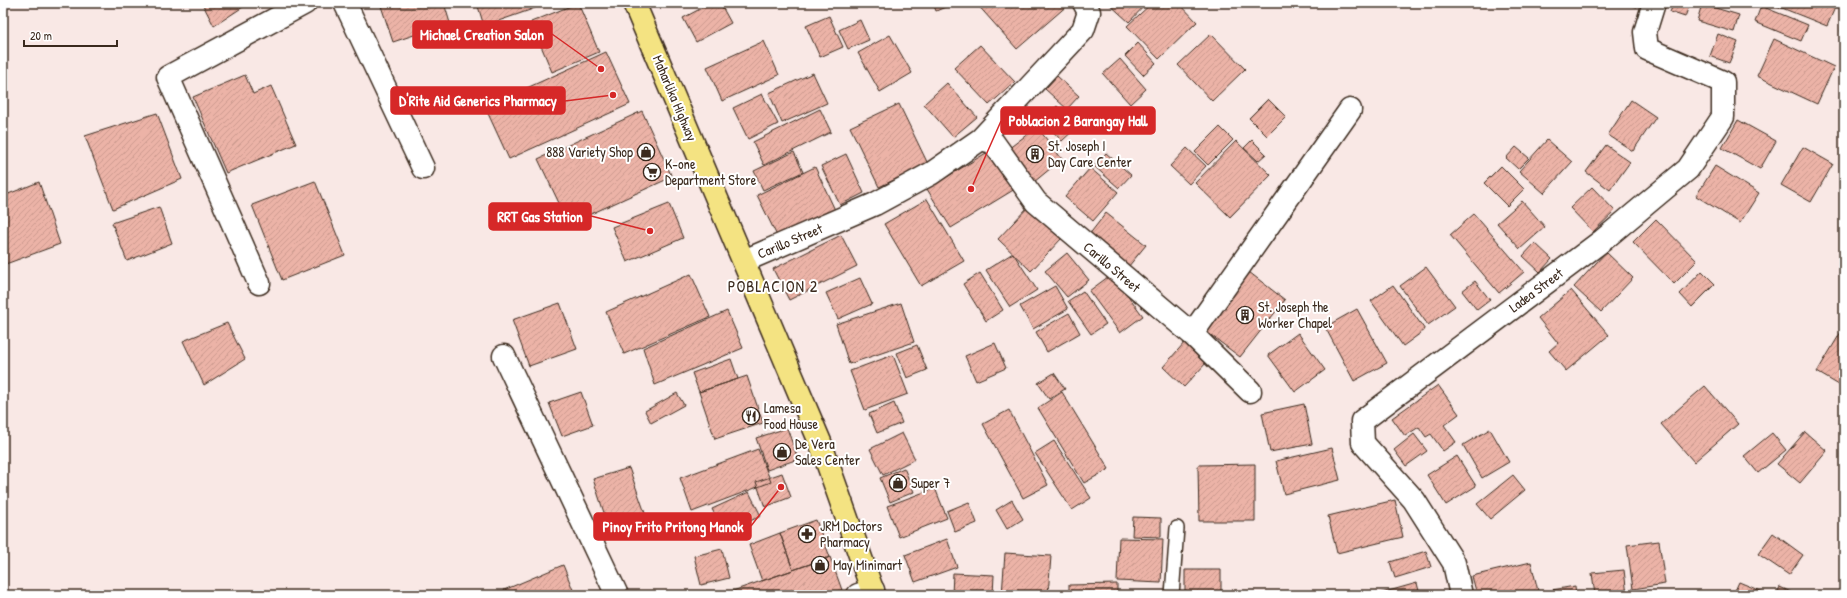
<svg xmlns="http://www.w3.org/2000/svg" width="1847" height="598" viewBox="0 0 1847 598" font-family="'Patrick Hand',sans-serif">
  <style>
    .building { fill: url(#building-hatch); stroke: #3b2a1e }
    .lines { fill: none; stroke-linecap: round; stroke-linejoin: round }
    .lane-casing { stroke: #3b2a1e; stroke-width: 16 }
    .street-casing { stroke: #3b2a1e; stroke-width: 25 }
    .highway-casing { stroke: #3b2a1e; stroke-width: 25 }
    .lane { stroke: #fff; stroke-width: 13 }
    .street { stroke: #fff; stroke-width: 22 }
    .highway { stroke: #f4e382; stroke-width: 22 }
    .labels { text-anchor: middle; stroke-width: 4; stroke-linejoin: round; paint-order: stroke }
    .street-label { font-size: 14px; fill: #3b2a1e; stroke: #fff }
    .poi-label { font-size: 14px; fill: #3b2a1e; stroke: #fff; text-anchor: start }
    .quarter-label { font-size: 16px; letter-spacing: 1px; fill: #3b2a1e; stroke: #fff }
    .leader { fill: none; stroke: #d62828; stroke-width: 1.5 }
    .callout-dot { fill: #d62828; stroke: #fff; stroke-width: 1.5 }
    .callout { fill: #d62828; stroke: #d62828; stroke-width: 1.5 }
    .callout-label { font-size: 15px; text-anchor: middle; font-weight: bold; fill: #fff }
  </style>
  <defs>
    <pattern id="building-hatch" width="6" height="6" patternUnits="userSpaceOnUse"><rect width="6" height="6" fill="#ecb3a7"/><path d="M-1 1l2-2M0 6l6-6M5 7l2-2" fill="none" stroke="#cb9a8f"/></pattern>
  </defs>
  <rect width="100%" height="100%" fill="#f9e8e5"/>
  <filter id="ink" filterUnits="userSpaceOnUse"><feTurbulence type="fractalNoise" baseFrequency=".025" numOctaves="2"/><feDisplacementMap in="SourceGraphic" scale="8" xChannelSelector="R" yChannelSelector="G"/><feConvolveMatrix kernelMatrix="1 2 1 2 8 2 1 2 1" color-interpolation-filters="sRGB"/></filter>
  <g filter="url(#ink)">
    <path class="building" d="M202 3H249L214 26Z
      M380 3H444L450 23 393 42Z
      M477 3H528L530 10 484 26Z
      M528 3H546L530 10Z
      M578 3 599 52 552 72 531 22Z
      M711 3H720L731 23 696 42 683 18Z
      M933 3H955L936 11Z
      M976 3H1068L1069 4 1017 49Z
      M1108 3H1147L1129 22Z
      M1152 3H1179L1197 22 1159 59 1127 26Z
      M1623 3H1638L1637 7Z
      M1674 3H1690L1685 17 1670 12Z
      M1778 3H1837L1827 26 1777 6Z
      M1702 4 1739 15 1734 32 1697 21Z
      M1843 4H1844V32H1841Z
      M1761 6 1808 25 1801 41 1755 22Z
      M829 16 843 47 820 57 806 26Z
      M860 20 869 40 848 49 839 30Z
      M1211 34 1245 69 1212 101 1178 65Z
      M1718 34 1738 42 1729 63 1710 56Z
      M890 35 912 73 880 92 858 53Z
      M1774 39 1834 67 1817 104 1757 76Z
      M764 41 779 75 722 101 707 67Z
      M1138 43 1156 63 1143 75 1125 56Z
      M980 45 1015 82 989 105 954 68Z
      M606 52 630 104 509 159 485 107Z
      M1120 59 1146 89 1130 104 1103 74Z
      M813 73 827 103 782 123 769 93Z
      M245 75 253 94 271 86 296 144 226 173 193 97Z
      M1057 76 1079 96 1067 109 1045 89Z
      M947 83 977 117 953 137 924 104Z
      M762 94 778 124 748 139 733 108Z
      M1268 99 1286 117 1267 136 1249 118Z
      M1631 100 1656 117 1633 151 1608 135Z
      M899 104 928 164 879 187 850 127Z
      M1057 106 1077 127 1062 141 1042 120Z
      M820 109 831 132 764 165 753 142Z
      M642 111 672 177 569 224 538 159Z
      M157 113 182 179 113 209 85 136Z
      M1738 120 1776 141 1760 169 1722 148Z
      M1037 127 1062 159 1034 182 1008 149Z
      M1220 127 1233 140 1208 165 1195 152Z
      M1252 140 1266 154 1258 161 1244 148Z
      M1547 140 1572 162 1544 193 1519 171Z
      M1236 141 1271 175 1230 217 1195 183Z
      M1606 145 1630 162 1610 190 1586 172Z
      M1516 147 1529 158 1518 169 1506 158Z
      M1803 147 1833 164 1811 202 1781 185Z
      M1187 148 1206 166 1189 184 1170 166Z
      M991 150 1015 189 951 228 927 189Z
      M794 152 803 172 763 190 754 171Z
      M1106 153 1131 175 1119 188 1094 166Z
      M846 154 864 193 840 205 821 166Z
      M1501 166 1524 189 1507 206 1484 183Z
      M1715 166 1759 193 1740 223 1696 196Z
      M815 167 835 210 778 238 757 195Z
      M1090 168 1118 192 1093 221 1065 197Z
      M315 181 345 255 282 280 252 205Z
      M39 182 60 244 3 265V196Z
      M1592 187 1615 211 1593 232 1570 208Z
      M927 199 964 261 921 286 884 224Z
      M1522 201 1545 227 1520 249 1497 223Z
      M669 204 683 238 627 262 612 227Z
      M159 207 172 243 127 261 112 223Z
      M1028 207 1062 238 1031 271 998 239Z
      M1106 213 1146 245 1124 272 1085 240Z
      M1474 214 1524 272 1499 293 1450 235Z
      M1656 219 1697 261 1674 284 1633 242Z
      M841 235 857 266 789 300 773 269Z
      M1535 243 1552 259 1540 272 1523 256Z
      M1606 252 1633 278 1601 312 1574 287Z
      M1013 253 1037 290 1010 307 986 270Z
      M1067 253 1089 280 1067 297 1045 271Z
      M1426 267 1455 306 1428 325 1400 286Z
      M1702 271 1715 284 1692 307 1680 294Z
      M1249 272 1285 300 1240 357 1204 330Z
      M980 273 1003 310 986 321 963 284Z
      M691 274 710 317 624 354 606 312Z
      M1112 274 1143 316 1120 333 1089 291Z
      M860 278 872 304 838 319 826 293Z
      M1475 281 1490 300 1477 310 1462 291Z
      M1393 285 1425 330 1403 346 1371 301Z
      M1055 286 1068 309 1033 329 1020 306Z
      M1571 290 1609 335 1566 371 1549 351 1558 343 1538 318Z
      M1083 291 1106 324 1091 334 1068 301Z
      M560 303 577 349 529 366 512 320Z
      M901 303 914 342 849 364 836 324Z
      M1357 309 1387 363 1354 381 1325 327Z
      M727 311 743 348 655 385 643 348Z
      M1069 313 1080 333 1047 352 1036 332Z
      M227 323 245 359 204 385 183 341Z
      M1844 327V388L1817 372Z
      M1298 333 1325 370 1295 392 1268 355Z
      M1185 342 1207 362 1184 387 1163 367Z
      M995 343 1006 368 976 381 965 356Z
      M917 345 927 370 907 378 897 353Z
      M893 355 908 394 865 410 850 371Z
      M731 359 738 379 699 392 692 373Z
      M1054 373 1065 389 1049 399 1038 383Z
      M747 376 763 423 715 439 699 392Z
      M1438 385 1459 414 1444 425 1456 442 1443 451 1431 434 1426 437 1419 427 1405 436 1392 418Z
      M1705 386 1738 424 1694 462 1661 424Z
      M581 392 593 425 562 436 549 403Z
      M1062 392 1109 469 1084 483 1038 408Z
      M677 393 684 405 651 423 645 411Z
      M894 403 902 423 877 433 869 414Z
      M1304 404 1312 444 1270 452 1262 413Z
      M1009 410 1048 485 1023 498 983 424Z
      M787 428 798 459 767 470 756 438Z
      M1490 429 1509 462 1482 478 1463 445Z
      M1805 432 1827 451 1800 483 1777 464Z
      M902 433 915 459 883 475 870 449Z
      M1772 433 1786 450 1758 473 1744 456Z
      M1414 434 1427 451 1406 466 1394 450Z
      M1054 441 1091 498 1072 510 1035 453Z
      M1332 448 1340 480 1284 494 1276 461Z
      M758 449 771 482 692 512 680 478Z
      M1457 456 1476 486 1446 505 1427 475Z
      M1255 464V521H1199L1198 465Z
      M629 468 646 516 609 528 593 479Z
      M904 468 914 492 890 502 880 478Z
      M782 473 791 497 765 507 756 482Z
      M1513 475 1525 490 1490 519 1477 504Z
      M935 488 947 518 899 537 887 506Z
      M749 492 761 516 724 533 712 509Z
      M1012 500 1023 519 1007 529 996 510Z
      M1395 500 1403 537 1337 553 1328 516Z
      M969 502 977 523 955 532 947 511Z
      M1133 517 1161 518V537L1132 536Z
      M816 520 830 557 793 570 780 533Z
      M780 533 793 570 762 581 749 545Z
      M1773 533 1803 555 1789 575 1758 554Z
      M1119 538 1163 539 1161 583 1117 581Z
      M947 539 957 567 915 582 905 555Z
      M1659 541 1665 584 1633 589 1627 545Z
      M722 549 729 578 701 585 694 556Z
      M1426 551 1431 567 1395 578 1390 562Z
      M1005 553 1051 556 1048 595H1002Z
      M830 557 842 590 828 595H727V593Z
      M1531 562 1539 595H1477L1472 576Z
      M563 565 575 595H507L504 590Z
      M1185 570H1221V595H1185Z
      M1624 570 1627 595H1595L1592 573Z
      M953 573 994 575 993 595H952Z
      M1739 582 1768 594 1767 595H1733Z
      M1417 583 1420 595H1379L1378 594Z
      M1117 584V595H1069V585Z
      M1575 586 1576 595H1553L1552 590Z
      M1780 587 1797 595H1776Z"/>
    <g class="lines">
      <defs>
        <path id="lane" d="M1172 595 1177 528"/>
        <path id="street" d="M345 3 423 168
          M981 139 993 142 1036 202 1192 334 1250 391
          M744 261 875 204 932 173 981 139 1083 30 1089 12 1084 3
          M259 283 168 77 305 3
          M1192 334 1350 110
          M504 356 617 595
          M858 595 873 590
          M1461 595 1454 563 1414 500 1363 443 1362 421 1603 240 1688 169 1723 117V82L1647 49 1645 32 1654 3"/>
        <path id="highway" d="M634 3 820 442 874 595"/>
      </defs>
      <use href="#lane" class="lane-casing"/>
      <use href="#street" class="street-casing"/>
      <use href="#highway" class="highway-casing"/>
      <use href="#lane" class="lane"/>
      <use href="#street" class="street"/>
      <use href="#highway" class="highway"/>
    </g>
  </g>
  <defs>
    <symbol id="shop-ring" viewBox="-11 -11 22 22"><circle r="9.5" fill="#fff" stroke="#3b2a1e" stroke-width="1.5"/><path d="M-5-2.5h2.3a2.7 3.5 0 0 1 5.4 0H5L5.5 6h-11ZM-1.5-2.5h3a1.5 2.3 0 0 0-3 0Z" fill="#3b2a1e"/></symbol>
    <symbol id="building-ring" viewBox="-11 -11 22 22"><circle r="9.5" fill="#fff" stroke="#3b2a1e" stroke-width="1.5"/><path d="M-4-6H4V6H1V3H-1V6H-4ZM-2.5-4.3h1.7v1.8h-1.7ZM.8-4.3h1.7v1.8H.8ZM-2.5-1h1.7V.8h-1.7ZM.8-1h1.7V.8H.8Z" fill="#3b2a1e"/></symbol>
    <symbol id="supermarket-ring" viewBox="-11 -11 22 22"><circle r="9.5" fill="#fff" stroke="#3b2a1e" stroke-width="1.5"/><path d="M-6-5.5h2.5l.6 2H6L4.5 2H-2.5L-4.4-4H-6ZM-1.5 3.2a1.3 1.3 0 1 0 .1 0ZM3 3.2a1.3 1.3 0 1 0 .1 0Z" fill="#3b2a1e"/></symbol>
    <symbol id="restaurant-ring" viewBox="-11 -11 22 22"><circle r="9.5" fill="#fff" stroke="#3b2a1e" stroke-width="1.5"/><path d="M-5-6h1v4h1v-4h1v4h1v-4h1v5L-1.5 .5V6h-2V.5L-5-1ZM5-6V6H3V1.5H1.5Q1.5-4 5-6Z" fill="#3b2a1e"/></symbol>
    <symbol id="pharmacy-ring" viewBox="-11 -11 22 22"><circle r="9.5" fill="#fff" stroke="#3b2a1e" stroke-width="1.5"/><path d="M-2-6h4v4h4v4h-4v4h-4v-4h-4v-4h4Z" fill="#3b2a1e"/></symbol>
  </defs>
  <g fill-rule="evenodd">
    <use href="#shop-ring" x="636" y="142" width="20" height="20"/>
    <use href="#building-ring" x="1025" y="144" width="20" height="20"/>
    <use href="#supermarket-ring" x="642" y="162" width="20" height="20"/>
    <use href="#building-ring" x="1235" y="305" width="20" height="20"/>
    <use href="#restaurant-ring" x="741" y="406" width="20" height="20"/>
    <use href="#shop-ring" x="772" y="442" width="20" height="20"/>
    <use href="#shop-ring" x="888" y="473" width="20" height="20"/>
    <use href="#pharmacy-ring" x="797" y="524" width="20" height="20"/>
    <use href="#shop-ring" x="810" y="555" width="20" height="20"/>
  </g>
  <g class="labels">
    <g class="street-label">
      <text transform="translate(675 98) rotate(67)" y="5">Maharlika Highway</text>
      <text transform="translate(790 241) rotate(-23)" y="5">Carillo Street</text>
      <text transform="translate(1112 267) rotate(40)" y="5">Carillo Street</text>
      <text transform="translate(1536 290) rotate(-37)" y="5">Ladea Street</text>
    </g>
    <g class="poi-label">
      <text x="1048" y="151">St. Joseph I<tspan x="1048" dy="16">Day Care Center</tspan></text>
      <text x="633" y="157" text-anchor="end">888 Variety Shop</text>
      <text x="665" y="169">K-one<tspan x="665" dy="16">Department Store</tspan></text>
      <text x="1258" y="312">St. Joseph the<tspan x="1258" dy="16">Worker Chapel</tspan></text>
      <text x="764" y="413">Lamesa<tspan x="764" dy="16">Food House</tspan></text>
      <text x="795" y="449">De Vera<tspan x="795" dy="16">Sales Center</tspan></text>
      <text x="911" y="488">Super 7</text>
      <text x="820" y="531">JRM Doctors<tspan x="820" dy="16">Pharmacy</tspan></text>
      <text x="833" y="570">May Minimart</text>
    </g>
    <g class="quarter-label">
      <text x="773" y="292">POBLACION 2</text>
    </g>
  </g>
  <path class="leader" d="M601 69L552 34M613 95L565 101M971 189L1001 121M650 231L591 216M781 487L751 526"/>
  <g class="callout-dot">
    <circle cx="601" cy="69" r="4"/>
    <circle cx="613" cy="95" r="4"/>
    <circle cx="971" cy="189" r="4"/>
    <circle cx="650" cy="231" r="4"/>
    <circle cx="781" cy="487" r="4"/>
  </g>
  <g class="callout">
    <rect x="413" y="21" width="139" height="27" rx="4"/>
    <rect x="391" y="87" width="174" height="27" rx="4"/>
    <rect x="1001" y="107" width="154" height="27" rx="4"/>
    <rect x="489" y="203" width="102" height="27" rx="4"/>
    <rect x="594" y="513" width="157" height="27" rx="4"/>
  </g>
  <g class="callout-label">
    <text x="482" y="40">Michael Creation Salon</text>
    <text x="478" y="106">D'Rite Aid Generics Pharmacy</text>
    <text x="1078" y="126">Poblacion 2 Barangay Hall</text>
    <text x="540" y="222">RRT Gas Station</text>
    <text x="673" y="532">Pinoy Frito Pritong Manok</text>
  </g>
  <rect width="1847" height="598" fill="none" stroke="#fff" stroke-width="16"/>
  <rect x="8" y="8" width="1831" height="582" fill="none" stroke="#3b2a1e" stroke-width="1.5" filter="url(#ink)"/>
  <path d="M24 40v6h93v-6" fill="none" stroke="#3b2a1e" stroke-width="2"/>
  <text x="30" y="40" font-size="12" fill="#3b2a1e" stroke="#ffffff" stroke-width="3" paint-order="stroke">20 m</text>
</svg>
